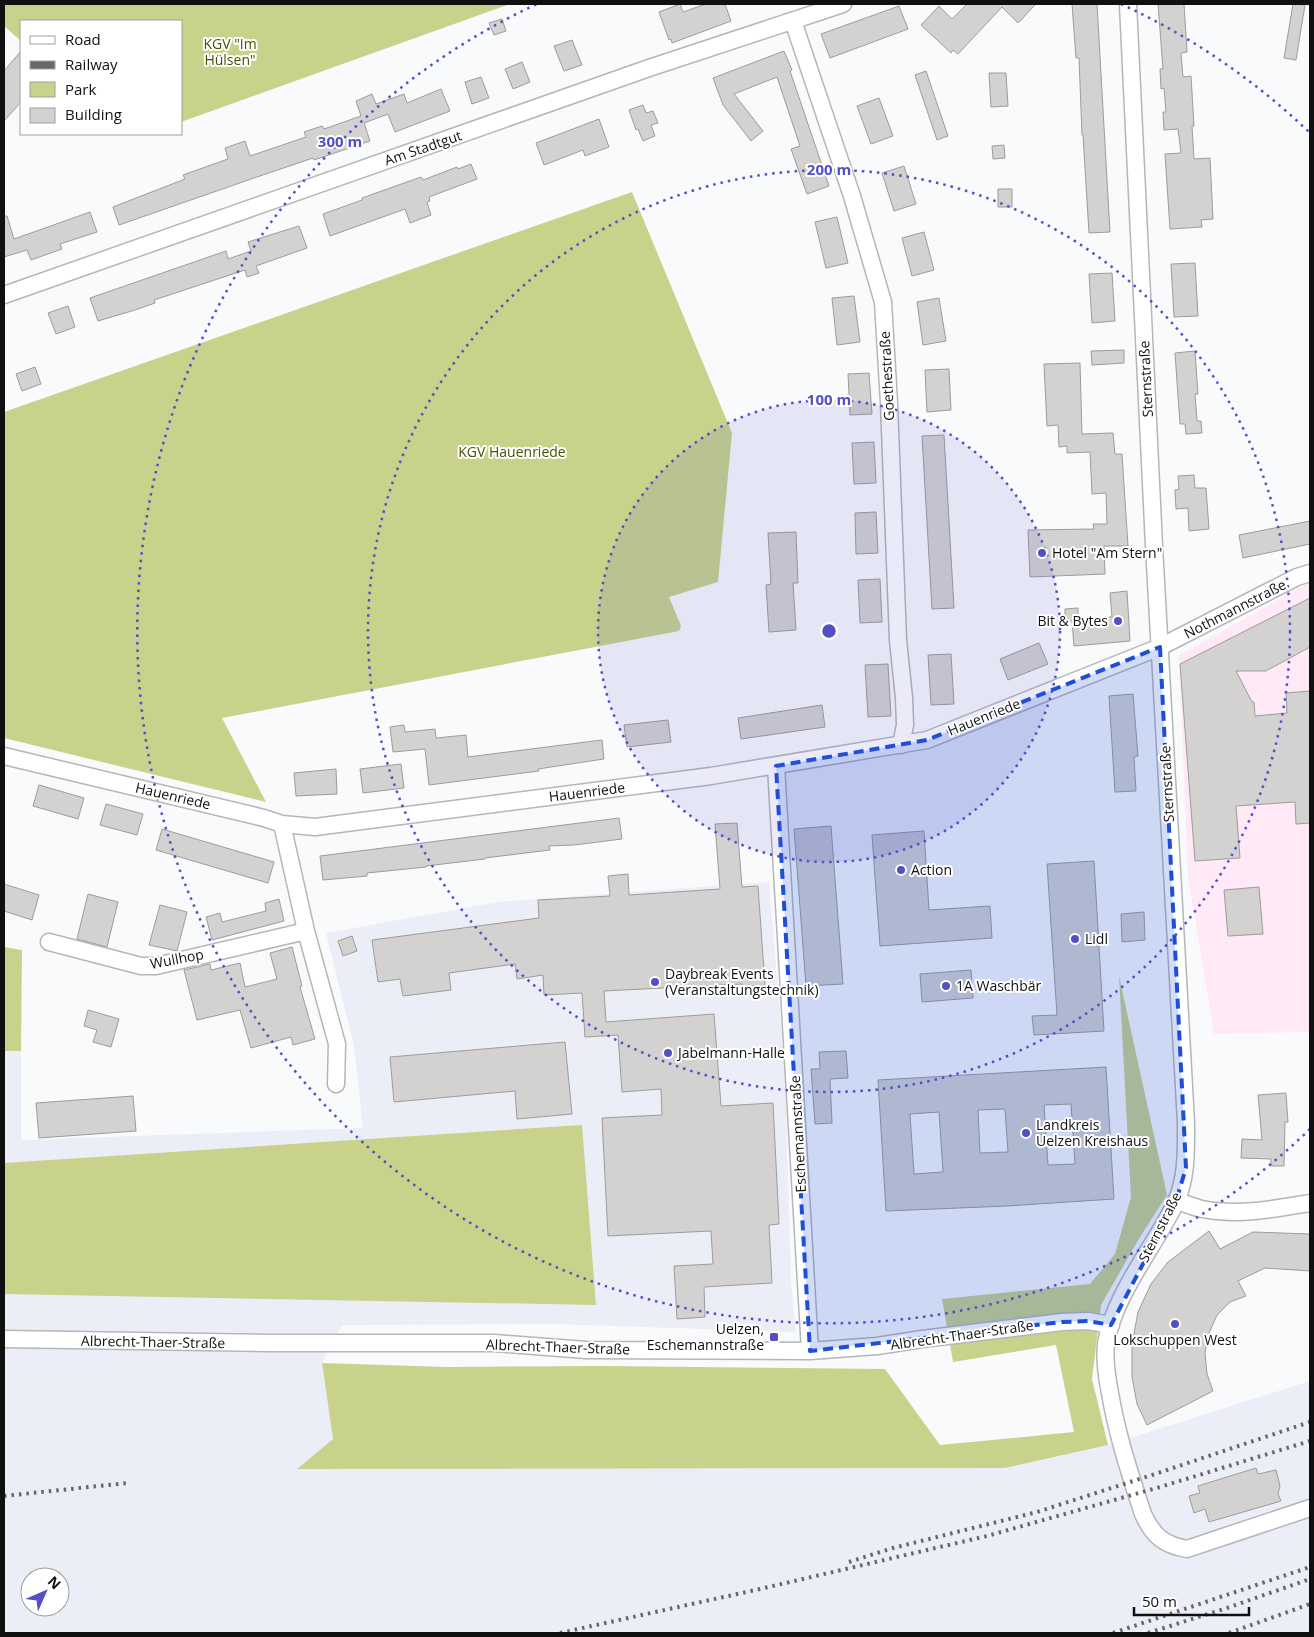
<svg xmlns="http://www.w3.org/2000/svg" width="1314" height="1637" viewBox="0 0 1314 1637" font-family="'Open Sans',sans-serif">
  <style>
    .built { fill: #ebeef7; fill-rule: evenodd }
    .industrial { fill: #ffe9f6 }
    .green { fill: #c8d28a }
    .building { fill: #d3d2d0; stroke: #9d9c9a; fill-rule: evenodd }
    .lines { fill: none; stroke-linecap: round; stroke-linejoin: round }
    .minor-casing { stroke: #b5b6b8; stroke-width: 19 }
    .minor { stroke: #fff; stroke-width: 16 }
    .rail { stroke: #676768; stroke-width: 4; stroke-dasharray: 2.5 5; stroke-linecap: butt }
    .marked { fill: #1d4ed8; fill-opacity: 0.2; stroke: #1d4ed8; stroke-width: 4; stroke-dasharray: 10 6; stroke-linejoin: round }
    .ring { fill: none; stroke: #534fc6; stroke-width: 2.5; stroke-dasharray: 2.5 5 }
    .poi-dot { fill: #534fc6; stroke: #fff; stroke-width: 2 }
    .labels { text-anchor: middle; stroke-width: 4; stroke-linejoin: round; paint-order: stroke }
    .park-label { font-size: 14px; fill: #4b5101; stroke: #fff }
    .street-label { font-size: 14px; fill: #101011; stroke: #fff }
    .poi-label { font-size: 14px; fill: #101011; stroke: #fff; text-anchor: start }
    .centre { fill: #534fc6; stroke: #fff; stroke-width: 2.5 }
    .ring-label { font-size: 15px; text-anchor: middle; font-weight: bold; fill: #534fc6; stroke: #fff; stroke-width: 4; stroke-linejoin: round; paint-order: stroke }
  </style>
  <rect width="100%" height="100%" fill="#f9fafc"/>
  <path class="built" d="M769 882 785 1076 791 1282 796 1332 553 1324 342 1325 322 1363 333 1439 298 1469 1005 1468 1108 1445 1310 1381V1633H4V1051H21V1140L363 1128 354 1046 326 933 498 902ZM30 1577H60V1607H30Z"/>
  <path class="industrial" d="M1310 582V1032L1214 1034 1188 878 1179 655Z"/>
  <path class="green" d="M4 4H510L181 122V21H21V41L4 26Z
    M632 192 732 433 718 582 669 597 681 626 679 631 222 718 266 802 4 738V412Z
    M4 947 22 950 21 1051H4Z
    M1119 976 1167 1195 1140 1237 1101 1305 1092 1379 1108 1445 1005 1468 297 1469 333 1439 322 1363 446 1367 604 1366 885 1369 940 1445 1074 1432 1056 1345 953 1362 942 1299 1090 1284 1115 1254 1131 1197Z
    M582 1125 596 1305 4 1294V1163Z"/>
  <path class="building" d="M680 4 683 12 706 4H725L731 21 672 43 671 39 669 40 659 12Z
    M967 4H1036L1018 23 1002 7 958 54 953 50 951 53 921 25 939 6 952 19Z
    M1072 4H1097L1110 232 1089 233 1083 135H1082L1079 58H1076Z
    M1158 4H1184L1187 52 1181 53 1183 77 1191 76 1194 126H1192L1194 159 1210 158 1213 219 1201 220 1202 227 1170 229 1165 154 1181 153 1178 129 1164 130 1163 112H1166L1164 88 1161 89 1160 69H1163Z
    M1293 4 1305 5 1296 60 1284 58Z
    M899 6 908 29 830 58 821 34Z
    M502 19 506 31 494 35 489 23Z
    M572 40 582 65 564 71 554 46Z
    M21 51V102L4 121V71Z
    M784 51 792 70 790 71 829 186 807 194 791 149 800 146 777 77 734 94 763 131 751 141 723 105 713 78Z
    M522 62 530 82 513 89 505 69Z
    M926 71 948 136 937 140 915 75Z
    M989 73H1006L1008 106 991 107Z
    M481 77 489 98 472 104 465 82Z
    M441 89 450 111 395 132 388 114 364 123 370 141 314 160 313 158 257 177 119 225 113 207 185 179 183 175 228 159 225 148 245 141 250 156 306 137 304 132 322 126 324 129 361 116 356 101 372 94 376 104 404 94 407 103Z
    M879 98 893 136 871 144 857 106Z
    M643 105 646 113 653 111 658 123 651 125 655 136 643 141 638 129 636 130 629 110Z
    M599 119 609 147 585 156 583 150 544 165 536 143Z
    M1004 145 1005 158 993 159 992 146Z
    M471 164 477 179 429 197 430 201 427 202 431 215 410 223 405 209 330 236 323 214 362 200V198L421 177 423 180 457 167 458 169Z
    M904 166 916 204 894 211 882 173Z
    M998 189H1012V207H998Z
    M90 212 97 232 60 244 62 249 31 260 27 250 4 257V216H7L14 239Z
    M837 217 848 263 826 268 815 222Z
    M299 226 307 248 256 266 259 273 247 277 245 270 154 300 155 303 135 310 98 321 90 298 226 251 228 259 251 251 248 242Z
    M924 232 934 270 912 276 902 238Z
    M1195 263 1198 316 1174 317 1171 264Z
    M1112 273 1115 321 1092 323 1089 274Z
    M854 296 860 342 837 345 832 298Z
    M939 298 946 341 923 345 917 302Z
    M68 306 75 327 56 334 48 313Z
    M1124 350V363L1092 365 1091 351Z
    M1195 351 1198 394H1195L1197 421H1201L1202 433 1186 434 1185 424H1180L1175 353Z
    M1080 363 1082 434 1113 433 1115 454H1122L1128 546H1104L1105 574 1030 577 1028 530 1094 529 1093 524H1107L1106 493 1092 494 1090 452 1067 453V446L1059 447 1058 425 1047 426 1044 364Z
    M35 367 41 384 22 391 16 374Z
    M949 369 951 410 927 412 925 370Z
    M869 373 872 414 850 415 848 374Z
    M944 435 954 608 932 609 922 436Z
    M874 442 876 483 854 484 852 443Z
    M1194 475 1195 488H1206L1209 529 1189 531 1188 508 1176 509 1175 490 1179 489 1178 476Z
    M876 512 878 553 856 554 855 513Z
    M1310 521V544L1243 558 1239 535Z
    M796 532 798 583H793L796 630 769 632 766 585 771 584 768 533Z
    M880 579 882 622 860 623 858 580Z
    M1127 591 1130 641 1074 646 1072 621H1065V609L1078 608V619L1112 617 1110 593Z
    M1310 598V647L1266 671H1236L1252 702H1254L1255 716 1287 713 1286 693 1310 691V823L1296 824 1295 802 1236 806 1240 858 1195 861 1180 664Z
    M1039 643 1048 664 1008 680 1000 659Z
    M951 654 954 704 931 705 928 655Z
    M888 664 891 716 868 717 865 665Z
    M1133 694 1138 756 1134 757 1136 791 1115 792 1109 696Z
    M822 705 825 727 741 739 738 718Z
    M668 720 671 742 627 747 624 725Z
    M404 725 405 732 435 729 436 738 466 735 468 757 602 740 604 759 538 769 539 771 429 785 425 749 393 752 390 727Z
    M401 764 404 788 363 793 360 769Z
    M336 769 337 794 296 796 294 773Z
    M39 785 84 798 78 819 33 806Z
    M106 804 143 814 137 835 100 825Z
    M619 818 622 839 574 845 549 846 550 850 485 858V859L426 866V867L367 873V876L323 880 320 856Z
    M737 823 742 887 758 886 765 985 743 987 742 984 604 991 606 1022 714 1014 721 1106 773 1103 779 1224 769 1225 772 1283 704 1287 705 1317 677 1319 674 1266 713 1264 711 1231 608 1236 602 1118 662 1115 661 1089 622 1092 618 1035 585 1037 582 993 544 995 543 975 517 979 515 964 449 973 451 990 403 996 400 979 378 982 372 940 539 918 538 900 610 896 608 876 628 874 629 895 720 889 715 824Z
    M831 826 843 984 806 986 794 829Z
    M162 829 274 862 268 883 156 850Z
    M924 831 929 910 990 906 992 938 880 946 872 835Z
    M1094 861 1104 1031 1034 1035 1032 1016 1057 1015 1047 864Z
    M4 884 39 895 32 920 4 911Z
    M1259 887 1263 934 1228 936 1224 890Z
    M88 894 118 902 107 947 77 939Z
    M279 899 284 921 212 940 206 917 220 913 222 922 266 911 265 903Z
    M160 905 187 912 177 951 149 945Z
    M1144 912 1145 940 1122 942 1121 914Z
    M352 936 357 951 343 956 338 941Z
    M292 947 302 986 300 987 315 1039 293 1045 291 1037 251 1048 240 1010 197 1020 184 970 210 964 211 970 240 963 245 987 277 979 270 953Z
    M971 970 973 998 922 1002 920 974Z
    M88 1010 119 1019 111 1047 93 1042 97 1030 84 1026Z
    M565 1042 572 1114 517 1119 515 1091 394 1102 390 1057Z
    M846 1051 848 1078 830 1079 832 1123 815 1124 811 1069H820L819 1052Z
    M1106 1067 1114 1199 1007 1206 886 1211 878 1080ZM1071 1104 1075 1164 1048 1165 1044 1105ZM1005 1109 1008 1152 980 1153 978 1110ZM939 1112 943 1172 914 1174 910 1114Z
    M1286 1093 1288 1122H1285L1284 1166H1271V1159L1241 1158 1242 1139 1262 1140 1258 1095Z
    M133 1096 136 1131 39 1138 36 1103Z
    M1209 1231 1220 1249 1253 1232 1310 1234V1271L1265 1268 1238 1281 1246 1296 1230 1302 1217 1315 1209 1333 1205 1353 1207 1374 1213 1391 1147 1425 1137 1404 1132 1377V1344L1138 1312 1151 1284 1168 1262Z
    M1256 1468 1258 1474 1276 1470 1280 1486 1278 1494 1281 1501 1209 1522 1205 1509 1194 1513 1189 1496 1200 1493 1198 1486Z"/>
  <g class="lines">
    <defs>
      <path id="minor" d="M1128 4 1154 546 1186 1123C1186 1150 1187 1177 1176 1202 1155 1246 1113 1296 1106 1344 1104 1361 1107 1378 1110 1393 1117 1435 1130 1474 1143 1514 1153 1536 1164 1545 1187 1549L1310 1508
        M793 21 852 196 883 302 889 403 898 640 904 698 905 725 901 745
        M4 295 649 68 843 4
        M4 756 264 818 282 824 315 827 711 776 927 740 1160 647 1297 577 1310 573
        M776 766 810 1351
        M282 824 306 931 337 1044 336 1084
        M49 942 141 966H156L306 931
        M1176 1201C1185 1203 1193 1207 1202 1209 1238 1216 1274 1209 1310 1203
        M4 1339 268 1343H494L586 1350 810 1351 877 1346 922 1339 1062 1322 1088 1321 1111 1325"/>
    </defs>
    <use href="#minor" class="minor-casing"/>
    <use href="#minor" class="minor"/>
    <path class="rail" d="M4 1496 127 1483
      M849 1562 893 1548 1037 1512 1155 1474 1310 1422
      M560 1633 760 1589 987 1536 1160 1487 1310 1441
      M1113 1633 1310 1567
      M1148 1633 1224 1609 1310 1579
      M1229 1633 1310 1604"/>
  </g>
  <path class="marked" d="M1160 647 1186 1168 1176 1201 1111 1325 1088 1321 1062 1322 810 1351 776 766 927 740Z"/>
  <circle cx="829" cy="631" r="231" fill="#534fc6" fill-opacity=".12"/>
  <g class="ring">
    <circle cx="829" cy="631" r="231"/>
    <circle cx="829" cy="631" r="461"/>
    <path d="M1310 1129A692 692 0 1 1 537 4M1121 4A692 692 0 0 1 1310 133"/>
  </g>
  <g class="poi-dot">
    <circle cx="1042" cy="553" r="5"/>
    <circle cx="1118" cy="621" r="5"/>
    <circle cx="901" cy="870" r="5"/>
    <circle cx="1075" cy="939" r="5"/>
    <circle cx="655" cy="982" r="5"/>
    <circle cx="946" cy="986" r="5"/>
    <circle cx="668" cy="1053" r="5"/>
    <circle cx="1026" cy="1133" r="5"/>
    <circle cx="1175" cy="1324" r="5"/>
    <rect x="769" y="1332" width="10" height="10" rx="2.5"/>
  </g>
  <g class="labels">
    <g class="park-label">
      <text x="230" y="49">KGV "Im<tspan x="230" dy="16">Hülsen"</tspan></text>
      <text x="512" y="457">KGV Hauenriede</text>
    </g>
    <g class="street-label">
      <text transform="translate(423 148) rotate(-19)" y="5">Am Stadtgut</text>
      <text transform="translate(887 376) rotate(-93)" y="5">Goethestraße</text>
      <text transform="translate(1146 379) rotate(-93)" y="5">Sternstraße</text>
      <text transform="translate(1235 609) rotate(-27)" y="5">Nothmannstraße</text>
      <text transform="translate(984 717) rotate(-22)" y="5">Hauenriede</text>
      <text transform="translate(1167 784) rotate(-93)" y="5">Sternstraße</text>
      <text transform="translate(587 792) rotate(-7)" y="5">Hauenriede</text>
      <text transform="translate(173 796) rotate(13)" y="5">Hauenriede</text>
      <text transform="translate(177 959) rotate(-11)" y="5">Wullhop</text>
      <text transform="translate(798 1134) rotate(-93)" y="5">Eschemannstraße</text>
      <text transform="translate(1160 1227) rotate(-63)" y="5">Sternstraße</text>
      <text transform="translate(962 1335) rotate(-8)" y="5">Albrecht-Thaer-Straße</text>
      <text transform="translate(153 1342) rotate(1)" y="5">Albrecht-Thaer-Straße</text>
      <text transform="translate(558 1347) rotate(2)" y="5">Albrecht-Thaer-Straße</text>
    </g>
    <g class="poi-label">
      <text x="1052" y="558">Hotel "Am Stern"</text>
      <text x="1108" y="626" text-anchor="end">Bit &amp; Bytes</text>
      <text x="911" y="875">Action</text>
      <text x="1085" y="944">Lidl</text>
      <text x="665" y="979">Daybreak Events<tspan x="665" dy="16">(Veranstaltungstechnik)</tspan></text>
      <text x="956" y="991">1A Waschbär</text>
      <text x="678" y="1058">Jabelmann-Halle</text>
      <text x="1036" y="1130">Landkreis<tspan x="1036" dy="16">Uelzen Kreishaus</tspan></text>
      <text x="764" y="1334" text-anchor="end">Uelzen,<tspan x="764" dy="16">Eschemannstraße</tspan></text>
      <text x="1175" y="1345" text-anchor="middle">Lokschuppen West</text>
    </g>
  </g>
  <circle cx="829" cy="631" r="8" class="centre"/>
  <g class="ring-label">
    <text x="340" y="147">300 m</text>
    <text x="829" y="175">200 m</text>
    <text x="829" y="405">100 m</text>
  </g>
  <rect width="1314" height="1637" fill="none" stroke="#101011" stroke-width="10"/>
  <rect x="20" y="20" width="162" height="115" fill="#ffffff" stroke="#9f9fa0"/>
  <rect x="30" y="36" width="25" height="8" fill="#ffffff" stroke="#9f9fa0"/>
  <text x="65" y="45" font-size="15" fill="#101011">Road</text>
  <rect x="30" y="61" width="25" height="8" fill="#676768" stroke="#9f9fa0"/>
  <text x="65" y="70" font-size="15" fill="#101011">Railway</text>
  <rect x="30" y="82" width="25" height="15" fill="#c8d28a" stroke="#9f9fa0"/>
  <text x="65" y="95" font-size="15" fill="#101011">Park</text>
  <rect x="30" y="108" width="25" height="15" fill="#d3d2d0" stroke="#9f9fa0"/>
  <text x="65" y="120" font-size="15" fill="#101011">Building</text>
  <g transform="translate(45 1592) rotate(45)"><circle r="24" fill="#ffffff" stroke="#9f9fa0"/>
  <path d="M0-4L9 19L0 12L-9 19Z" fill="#534fc6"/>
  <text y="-8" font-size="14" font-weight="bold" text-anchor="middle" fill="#101011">N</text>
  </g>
  <path d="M1134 1607v8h115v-8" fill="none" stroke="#101011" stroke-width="2.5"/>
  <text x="1142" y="1607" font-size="15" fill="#101011" stroke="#ffffff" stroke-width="4" paint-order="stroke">50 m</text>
</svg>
